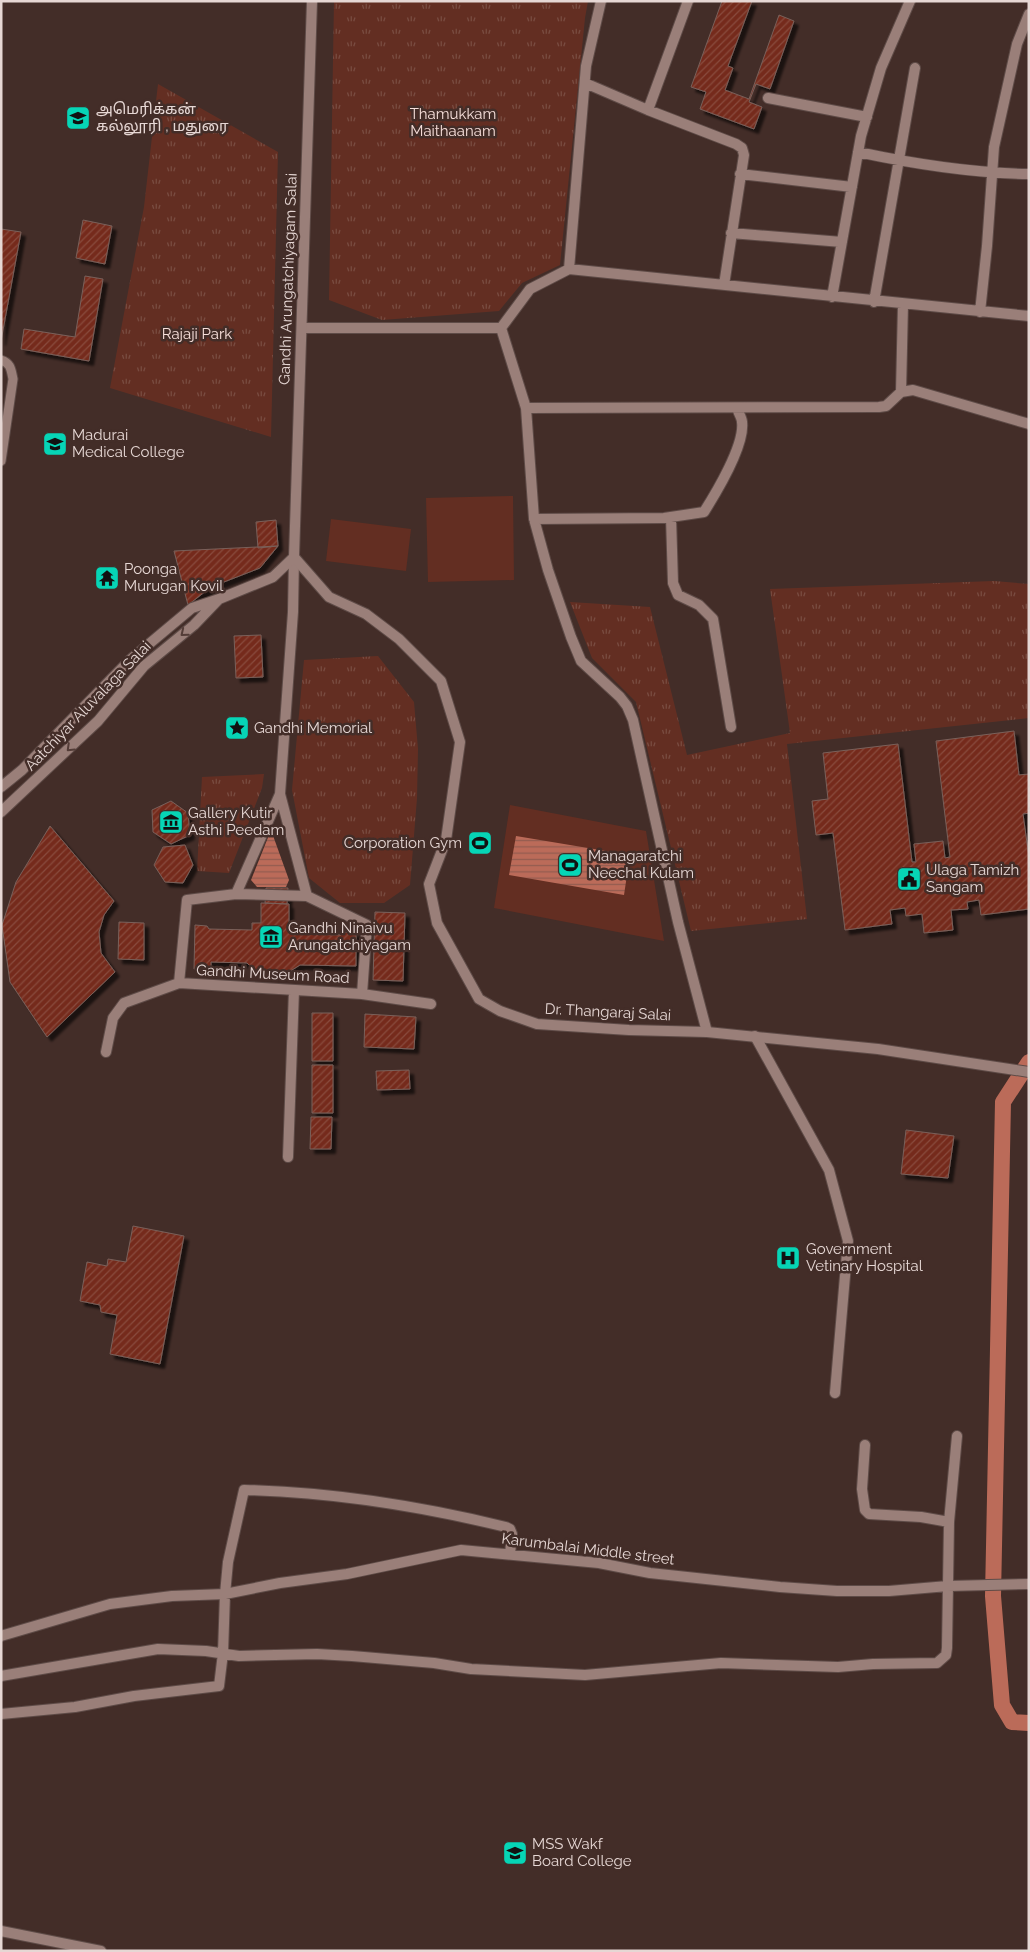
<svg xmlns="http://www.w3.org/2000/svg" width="1030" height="1952" viewBox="0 0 1030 1952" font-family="Raleway,'Noto Sans Tamil',sans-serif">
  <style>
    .grass { fill: url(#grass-tufts) }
    .pitch { fill: #632e22 }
    .water { fill: url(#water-rules) }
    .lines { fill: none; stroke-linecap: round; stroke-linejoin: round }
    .canal { stroke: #bb6b59; stroke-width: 16 }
    .building { fill: url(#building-hatch); stroke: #79605a; filter: url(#shadow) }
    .service-casing { stroke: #5e4b47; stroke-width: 11 }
    .pedestrian-casing { stroke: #5e4b47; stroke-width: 12 }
    .minor-casing { stroke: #5e4b47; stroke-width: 12 }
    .tertiary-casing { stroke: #5e4b47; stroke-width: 12 }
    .service { stroke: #9a7f79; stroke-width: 9 }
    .pedestrian { stroke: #9a7f79; stroke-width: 10 }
    .minor { stroke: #9a7f79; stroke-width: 10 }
    .tertiary { stroke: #9a7f79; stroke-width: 10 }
    .oneway { stroke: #543d38 }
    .labels { text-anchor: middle; stroke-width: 5; stroke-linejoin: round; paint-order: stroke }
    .poi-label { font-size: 15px; fill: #e6d7d4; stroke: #432d28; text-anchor: start }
    .park-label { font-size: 15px; fill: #f6ded9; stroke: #432d28 }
    .street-label { font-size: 15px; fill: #e6d7d4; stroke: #432d28 }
  </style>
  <defs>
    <pattern id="grass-tufts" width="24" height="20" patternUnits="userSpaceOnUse" patternTransform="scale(1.25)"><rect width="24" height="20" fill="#632e22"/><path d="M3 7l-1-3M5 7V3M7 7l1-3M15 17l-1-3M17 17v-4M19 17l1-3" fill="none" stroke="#794c41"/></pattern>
    <pattern id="water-rules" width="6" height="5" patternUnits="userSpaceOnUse" patternTransform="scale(1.25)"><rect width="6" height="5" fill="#bb6b59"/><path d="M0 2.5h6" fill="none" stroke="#925c50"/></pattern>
    <pattern id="building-hatch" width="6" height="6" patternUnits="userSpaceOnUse" patternTransform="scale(1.25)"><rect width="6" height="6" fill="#752c1d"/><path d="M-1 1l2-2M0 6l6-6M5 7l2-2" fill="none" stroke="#894a3d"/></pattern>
    <filter id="shadow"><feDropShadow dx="4.5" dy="4.5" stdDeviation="1" flood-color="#0009"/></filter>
  </defs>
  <rect width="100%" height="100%" fill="#432d28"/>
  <path class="grass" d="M334 1H588L585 18 560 265 522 283 499 311 382 320 329 300Z
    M158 84 278 152 271 437 110 388 144 207Z
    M994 581 1029 584V718L787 744 807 919 691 931 636 702 592 658 570 602 650 607 687 755 790 733 770 589Z
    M378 656 414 702 418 749 417 798 410 885 384 903H340L309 878 292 790 304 660Z
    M264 774 262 788 229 873 197 871 202 777Z"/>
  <path class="pitch" d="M513 496 514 580 428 582 426 498Z
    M331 519 411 529 406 571 326 561Z
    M510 805 646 831 664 941 494 908Z"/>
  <path class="water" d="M271 830 289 880 286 887H257L251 880Z
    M516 836 630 855 624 895 509 875Z"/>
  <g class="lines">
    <path class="canal" d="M1029 1062 1003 1102 993 1596 1002 1705 1012 1722 1029 1723"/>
  </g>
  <path class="building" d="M722 1H752L728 66 733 68 725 90 749 99 779 15 794 21 770 89 756 84 749 102 762 107 754 129 700 109 706 92 691 87Z
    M83 220 112 226 105 264 76 258Z
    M1 229 21 232 1 341Z
    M85 276 103 279 89 361 21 349 24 329 75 337Z
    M276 520 278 546 258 548 256 522Z
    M278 546 260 568 211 587 188 605 174 551Z
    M261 635 263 677 236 678 234 636Z
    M1014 731 1019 775 1029 774V813L1023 814 1029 858V909L981 915 979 900 967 902 968 909 951 910 953 930 924 933 922 914 906 916 905 908 890 910 892 924 845 930 833 833 816 835 812 801 828 799 823 753 898 744 912 862H916L914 844 943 841 945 858 950 857 936 741Z
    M171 801 188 813 190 835 171 844 153 832 152 810Z
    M50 826 114 901 104 915 99 932 101 953 115 972 47 1037 10 982 2 925 16 882Z
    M185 845 193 865 183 883 165 882 154 865 163 847Z
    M266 888H288L287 904 265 903Z
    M261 903 289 904V926L299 927V934L341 935V932L356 933V966L300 965 284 975H264L255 971 247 963 211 962V970L194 969 195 925 207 926 209 929 252 930V923H261Z
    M375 912 405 913 403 981 373 980Z
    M119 922 144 923V960L118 959Z
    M312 1013H333V1061H312Z
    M365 1014 416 1017 414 1049 364 1047Z
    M312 1065H333V1113H312Z
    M409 1070 410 1089 377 1090 376 1071Z
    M311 1117H332L331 1149H310Z
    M906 1130 954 1136 948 1178 901 1174Z
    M133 1226 184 1236 160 1364 110 1354 117 1315 101 1312 100 1305 80 1301 87 1262 107 1266 108 1259 126 1262Z"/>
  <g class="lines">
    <defs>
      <path id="service" d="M1 360C11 363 11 370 13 379L1 461"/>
      <path id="pedestrian" d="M280 794 293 612 294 557
        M236 894 280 794 307 896 367 925 362 994 179 983 187 900 236 894 307 896
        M362 994 431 1004
        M106 1052 113 1018 124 1003 179 983
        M288 1157 294 990"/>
      <path id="minor" d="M585 83 648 110 736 144 742 148 744 155 724 285
        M768 98 867 117
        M648 110 688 1
        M858 152C914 164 971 173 1029 174
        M740 174 852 187
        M731 233 842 242
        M569 269 586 66 601 1
        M832 297 861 136 881 68 910 1
        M874 302 915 68
        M980 312 987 246 994 147 1017 44 1029 14
        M302 328H501L526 408 879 407 886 406 901 392 913 390 1029 424
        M501 328 530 289 569 269 1029 316
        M901 392 903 304
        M526 408 534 519 548 570 571 637 581 661 620 697 627 706 633 720 678 922 707 1032
        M671 517 673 583 678 595 699 605 713 619 731 727
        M534 519 664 518 704 512C716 493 745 445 742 422 742 418 738 412 737 408
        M755 1036 829 1170 848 1241 835 1393
        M949 1522 957 1436
        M1 1636 110 1604 172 1596 225 1594 280 1583 347 1574 461 1550 599 1563 650 1573 780 1587 837 1591H889L948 1586 1029 1584
        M1 1676 158 1649 206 1651 239 1656 317 1654 352 1656 434 1663 471 1669 585 1675 721 1663 838 1667 873 1664 937 1663 946 1655 947 1648 949 1522 921 1517 869 1514 865 1510 862 1489 865 1445
        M1 1714 75 1707 134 1696 219 1686 223 1653 225 1594 228 1562 244 1490C332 1492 420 1506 506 1527L510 1529 512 1534 510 1554
        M1 1931 101 1951"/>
      <path id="tertiary" d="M294 557 329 597 366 614 399 639 441 681 460 742 446 840 429 884 437 923 479 999 500 1011 537 1024 629 1030 707 1032 878 1049 1029 1072
        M294 557 312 1
        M1 787 22 770 131 659 192 608 219 599 273 577 294 557
        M1 812 98 721 144 666 194 625 218 600"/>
    </defs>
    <use href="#service" class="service-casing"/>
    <use href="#pedestrian" class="pedestrian-casing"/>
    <use href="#minor" class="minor-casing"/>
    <use href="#tertiary" class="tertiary-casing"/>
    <use href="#service" class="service"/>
    <use href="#pedestrian" class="pedestrian"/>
    <use href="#minor" class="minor"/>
    <use href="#tertiary" class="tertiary"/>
  </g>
  <defs><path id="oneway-chevron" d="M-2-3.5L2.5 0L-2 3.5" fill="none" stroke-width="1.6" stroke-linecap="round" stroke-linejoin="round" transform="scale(1.25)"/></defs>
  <g class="oneway">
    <use href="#oneway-chevron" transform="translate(184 633) rotate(141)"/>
    <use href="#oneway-chevron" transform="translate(70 748) rotate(136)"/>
  </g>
  <defs>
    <symbol id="university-square" viewBox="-11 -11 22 22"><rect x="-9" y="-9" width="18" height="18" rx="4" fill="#06d5b6" stroke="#432d28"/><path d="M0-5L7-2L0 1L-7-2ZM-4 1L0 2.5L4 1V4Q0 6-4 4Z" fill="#111"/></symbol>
    <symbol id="temple-square" viewBox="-11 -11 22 22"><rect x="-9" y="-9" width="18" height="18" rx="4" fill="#06d5b6" stroke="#432d28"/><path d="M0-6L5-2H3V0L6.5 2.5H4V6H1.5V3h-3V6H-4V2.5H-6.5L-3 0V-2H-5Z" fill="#111"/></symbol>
    <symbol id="sight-square" viewBox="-11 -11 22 22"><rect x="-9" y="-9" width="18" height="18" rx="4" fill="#06d5b6" stroke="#432d28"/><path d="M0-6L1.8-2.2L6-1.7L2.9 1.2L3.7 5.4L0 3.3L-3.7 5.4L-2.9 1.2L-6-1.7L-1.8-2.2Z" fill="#111"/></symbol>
    <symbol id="museum-square" viewBox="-11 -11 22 22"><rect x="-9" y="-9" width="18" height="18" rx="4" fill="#06d5b6" stroke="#432d28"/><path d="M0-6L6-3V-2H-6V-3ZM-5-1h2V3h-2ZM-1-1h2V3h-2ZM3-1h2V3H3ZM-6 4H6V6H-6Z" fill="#111"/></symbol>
    <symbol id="stadium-square" viewBox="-11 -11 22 22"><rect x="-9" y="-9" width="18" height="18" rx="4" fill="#06d5b6" stroke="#432d28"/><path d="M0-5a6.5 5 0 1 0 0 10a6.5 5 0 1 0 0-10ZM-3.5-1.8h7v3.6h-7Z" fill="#111"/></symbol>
    <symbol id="civic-square" viewBox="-11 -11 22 22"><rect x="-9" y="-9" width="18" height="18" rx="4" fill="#06d5b6" stroke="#432d28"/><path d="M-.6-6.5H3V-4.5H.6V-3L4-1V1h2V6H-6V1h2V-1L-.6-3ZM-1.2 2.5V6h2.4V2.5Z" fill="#111"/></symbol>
    <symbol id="hospital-square" viewBox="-11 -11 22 22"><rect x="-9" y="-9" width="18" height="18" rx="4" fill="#06d5b6" stroke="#432d28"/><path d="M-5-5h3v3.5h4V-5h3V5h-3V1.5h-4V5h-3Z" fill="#111"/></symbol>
  </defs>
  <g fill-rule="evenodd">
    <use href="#university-square" x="64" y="104" width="28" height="28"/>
    <use href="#university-square" x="41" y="430" width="28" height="28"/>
    <use href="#temple-square" x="93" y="564" width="28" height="28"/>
    <use href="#sight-square" x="223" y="714" width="28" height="28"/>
    <use href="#museum-square" x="157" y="808" width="28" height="28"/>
    <use href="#stadium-square" x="466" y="829" width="28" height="28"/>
    <use href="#stadium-square" x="556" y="851" width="28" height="28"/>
    <use href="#civic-square" x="895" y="865" width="28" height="28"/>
    <use href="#museum-square" x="257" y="923" width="28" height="28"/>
    <use href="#hospital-square" x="774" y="1244" width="28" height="28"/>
    <use href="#university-square" x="501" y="1839" width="28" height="28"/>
  </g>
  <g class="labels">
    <g class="poi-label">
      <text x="96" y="114">அமெரிக்கன்<tspan x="96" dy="17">கல்லூரி , மதுரை</tspan></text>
      <text x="72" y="440">Madurai<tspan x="72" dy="17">Medical College</tspan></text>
      <text x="124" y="574">Poonga<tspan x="124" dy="17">Murugan Kovil</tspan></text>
      <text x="254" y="733">Gandhi Memorial</text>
      <text x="188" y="818">Gallery Kutir<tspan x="188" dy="17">Asthi Peedam</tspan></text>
      <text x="462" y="848" text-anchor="end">Corporation Gym</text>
      <text x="588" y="861">Managaratchi<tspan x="588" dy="17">Neechal Kulam</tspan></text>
      <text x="926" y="875">Ulaga Tamizh<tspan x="926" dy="17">Sangam</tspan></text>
      <text x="288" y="933">Gandhi Ninaivu<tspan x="288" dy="17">Arungatchiyagam</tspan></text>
      <text x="806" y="1254">Government<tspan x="806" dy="17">Vetinary Hospital</tspan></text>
      <text x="532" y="1849">MSS Wakf<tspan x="532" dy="17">Board College</tspan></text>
    </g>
    <g class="park-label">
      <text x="453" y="119">Thamukkam<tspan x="453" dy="17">Maithaanam</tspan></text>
      <text x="197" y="339">Rajaji Park</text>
    </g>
    <g class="street-label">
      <text transform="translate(288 279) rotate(-88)" y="5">Gandhi Arungatchiyagam Salai</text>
      <text transform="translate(88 706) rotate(-46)" y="5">Aatchiyar Aluvalaga Salai</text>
      <text transform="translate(273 974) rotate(3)" y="5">Gandhi Museum Road</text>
      <text transform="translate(608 1012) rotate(3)" y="5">Dr. Thangaraj Salai</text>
      <text transform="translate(588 1549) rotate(7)" y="5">Karumbalai Middle street</text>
    </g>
  </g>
  <rect width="1030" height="1952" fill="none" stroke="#e6d7d4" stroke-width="5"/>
</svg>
